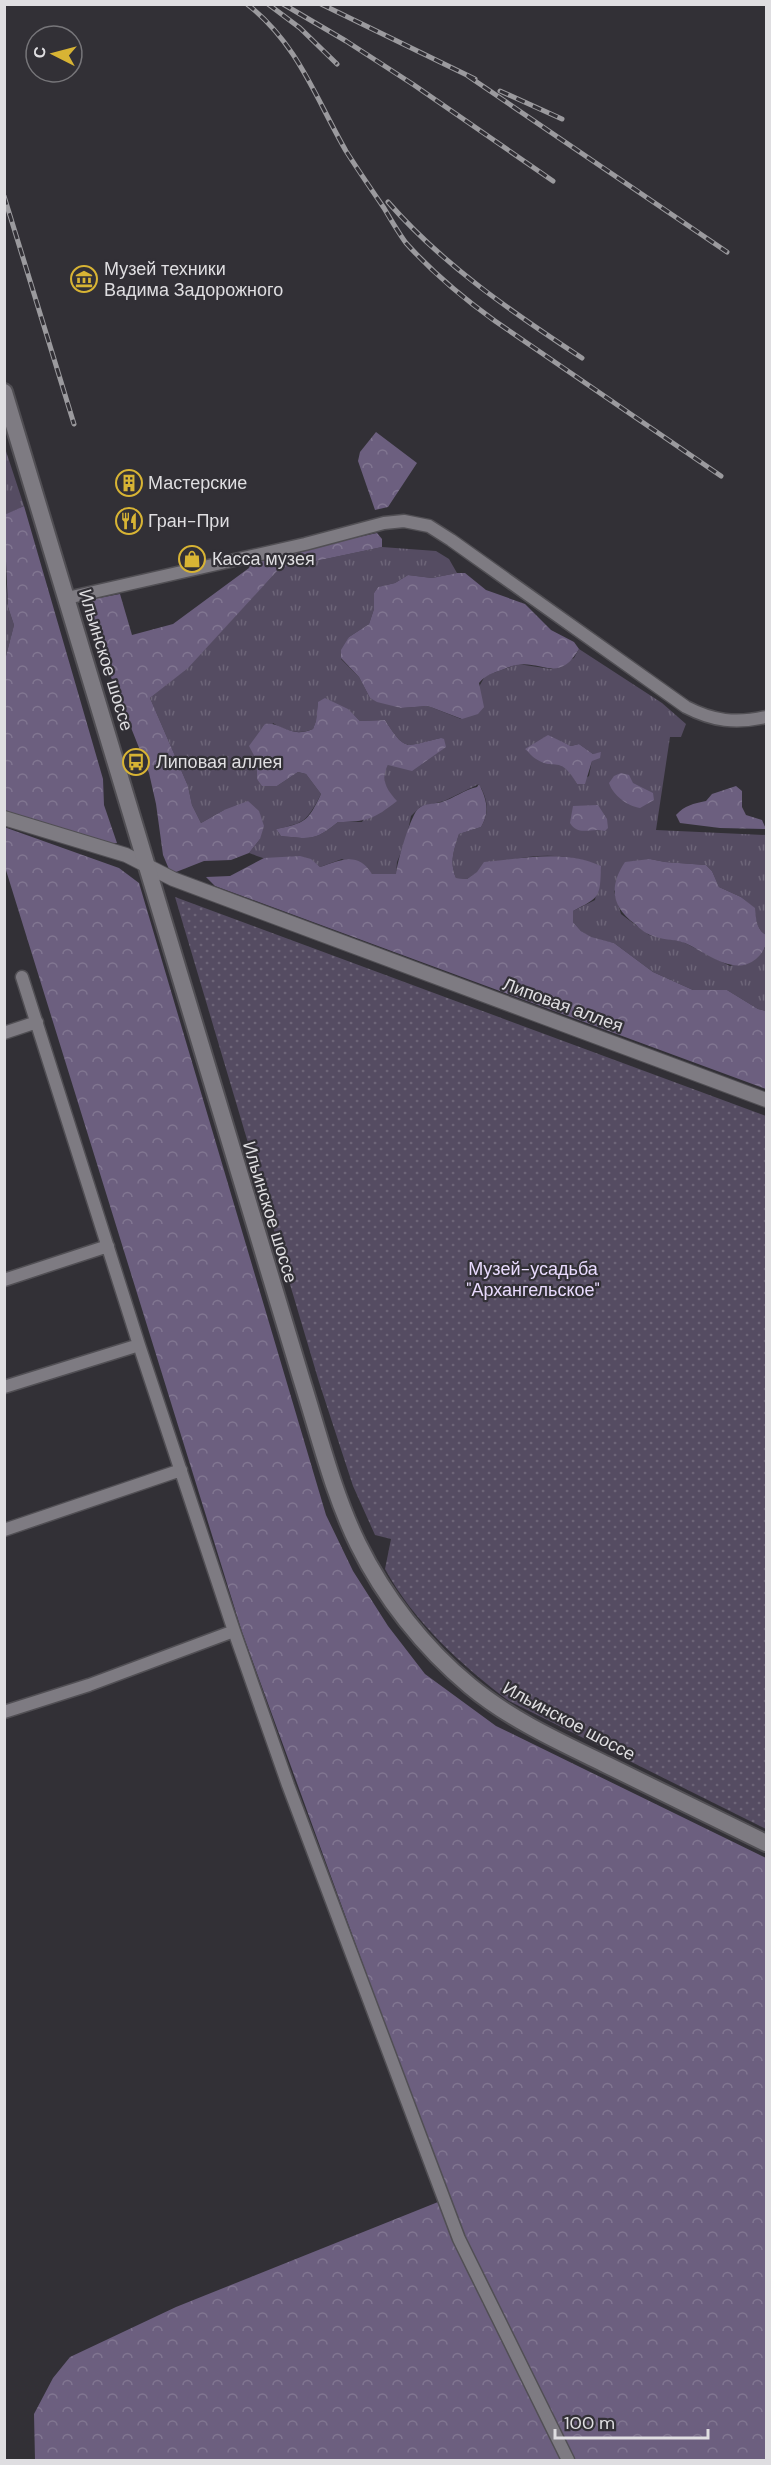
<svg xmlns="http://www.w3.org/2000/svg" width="771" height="2465" viewBox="0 0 771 2465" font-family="'DM Sans',sans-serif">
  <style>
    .grass { fill: url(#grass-tufts); fill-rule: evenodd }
    .forest { fill: url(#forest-crowns) }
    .park { fill: url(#park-dots) }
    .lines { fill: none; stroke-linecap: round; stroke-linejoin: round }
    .minor-casing { stroke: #514f54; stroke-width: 15 }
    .tertiary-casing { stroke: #514f54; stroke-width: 16 }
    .secondary-casing { stroke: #514f54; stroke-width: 20 }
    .minor { stroke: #7e7b82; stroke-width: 12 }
    .tertiary { stroke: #7e7b82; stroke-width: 14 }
    .secondary { stroke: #7e7b82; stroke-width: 16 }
    .rail-casing { stroke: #9b9a9e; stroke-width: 5 }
    .rail { stroke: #323036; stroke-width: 3; stroke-dasharray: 9; stroke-linecap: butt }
    .labels { text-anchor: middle; stroke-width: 4.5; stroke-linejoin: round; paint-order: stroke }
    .poi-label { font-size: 18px; fill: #dfdee1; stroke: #323036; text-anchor: start }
    .street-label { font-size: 18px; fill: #dfdee1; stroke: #323036 }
    .park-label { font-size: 18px; fill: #e9dbfe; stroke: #323036 }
  </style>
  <defs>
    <pattern id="grass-tufts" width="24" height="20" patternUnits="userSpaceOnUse" patternTransform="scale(1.5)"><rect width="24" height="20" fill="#554c62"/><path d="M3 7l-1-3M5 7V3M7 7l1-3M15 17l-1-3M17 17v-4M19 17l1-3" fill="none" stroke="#6d6578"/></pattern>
    <pattern id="forest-crowns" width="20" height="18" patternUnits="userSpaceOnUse" patternTransform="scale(1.5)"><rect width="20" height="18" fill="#6c5f7f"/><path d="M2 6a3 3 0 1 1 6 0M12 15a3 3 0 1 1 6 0" fill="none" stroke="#817691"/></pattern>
    <pattern id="park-dots" width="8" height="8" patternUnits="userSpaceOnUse" patternTransform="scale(1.5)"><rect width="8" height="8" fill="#554c62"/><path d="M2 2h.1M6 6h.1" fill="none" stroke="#6d6578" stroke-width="1.8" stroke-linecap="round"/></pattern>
  </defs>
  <rect width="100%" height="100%" fill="#323036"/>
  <path class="grass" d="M4 445 24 506 5 515H4Z
    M382 547 436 551 449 559 457 573 432 578 408 575 395 583 378 587 374 593V609L369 624 349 637 341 659 359 677 370 698 401 708 428 706 461 719 485 676 518 664 551 669 574 658 579 649 662 703 686 724 681 737H670L656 830 766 835V935C756 929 756 918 754 908L741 897 719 887 712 871 706 865 665 862 650 859 614 891 621 914 649 935 683 942 730 966 761 954 766 946V1011L758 1009 727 990H693L653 972 614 943 591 938 581 931 573 922V911L595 900 601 867C562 848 503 854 467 879L456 878C449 862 454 850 459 834L481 827C490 812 488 800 479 784L444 801 420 807 411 816 406 840 397 862 396 874H372L342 859 320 867C299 848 286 862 263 858 258 857 253 854 249 853L260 839 224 810 201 823 192 805 188 786 150 698 188 667 278 570 297 562 316 561ZM318 702C336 703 347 707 360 721L385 720C406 753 405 746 441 738L388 765 384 772 385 787 362 822H338C315 841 310 839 281 836L276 829C305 823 307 821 321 794L306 774 298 772 277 786 257 779V761L273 723C286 731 298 735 313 729L316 721ZM548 736 571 746 579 744 593 754 601 753 592 760 589 776 577 784 569 770 562 765Z
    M4 555 8 607 14 625 5 660Z"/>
  <path class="forest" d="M376 432 417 463 388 507 375 510 358 461 360 452Z
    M24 506 103 779 104 805 117 843H106L5 814V660L14 625 8 607 4 515Z
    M377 533 382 539V547L316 561 297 562 278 570 188 668 150 698 188 786 192 805 201 823 224 810 248 801 259 811 264 826 260 839 249 853 231 860 204 861 171 874 163 855 156 804 149 773 105 662 88 600 120 594 132 635 173 624 249 568 252 560Z
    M457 573H465L486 590 525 604 551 630 574 642 579 649C559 684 542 660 516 665 511 666 504 669 499 671 490 674 485 676 479 683L484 707 478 714 462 719 428 706 401 708 377 702 370 698 359 677 341 658V650L349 637 369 624 374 609V593L378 587 395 583 408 575 432 578Z
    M325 698 348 709 360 721 385 720C406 753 405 746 441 738L444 739 446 747 412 771 388 765C380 780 387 790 397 801 374 819 367 822 338 822 315 841 310 839 281 836L276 829C305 823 308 822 321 794L306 774 298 772 277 786H262L257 779V761L249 746 265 724C283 722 289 739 313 729L316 721 318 702Z
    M548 735 571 746 579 744 593 754 601 752 600 758 592 761 585 784H577C559 753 556 772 536 759 532 757 529 752 525 749Z
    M621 773 629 775 633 783 653 793 654 800 640 808C627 806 613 795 609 783L614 776Z
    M479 784C487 800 490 812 481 827L459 834C454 850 449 862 456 878L467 879 477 872 484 862C523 859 563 849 601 866 600 898 600 897 573 911V922L581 931 591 937 614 943 653 972 693 990H727L758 1009 766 1011V1089L215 886 206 877 230 876 264 858 300 856 311 859 320 867C341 860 358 851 372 874H396C397 863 411 813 419 808 425 803 435 804 442 802 454 798 464 790 477 787Z
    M736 786 742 791V807L746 815 762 820 766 829 720 828 680 823 676 815C685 805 693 804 706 801L712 794Z
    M598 805 607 819 608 828 605 831C590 827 579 837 570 823L573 806Z
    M4 827 119 868 139 883 326 1515 353 1571 388 1626 425 1674 496 1726 766 1858V2460H35L34 2414 53 2378 70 2357 176 2307 448 2198 242 1632 5 867Z
    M650 859 665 862 706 865 712 871 719 887 741 897 755 908C756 918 756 929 766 935 767 946 764 952 756 959 734 977 707 953 685 943 674 939 661 940 650 935 645 933 639 928 635 924 611 907 609 886 625 862Z"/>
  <path class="park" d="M175 897 766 1116V1829L509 1701C461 1665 414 1622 385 1569L391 1539 375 1535 353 1486 319 1382Z"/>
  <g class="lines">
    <defs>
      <path id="minor" d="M67 598 305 544 384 523 404 521 429 526 451 540 686 707C713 721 736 724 766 717
        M22 977 139 1345 234 1631 288 1785 459 2239 568 2460
        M4 1033 37 1022
        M4 1280 108 1246
        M4 1387 139 1345
        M4 1530 181 1470
        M4 1712 89 1685 234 1631"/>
      <path id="tertiary" d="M4 818 126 855 173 879 766 1100"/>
      <path id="secondary" d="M4 392 302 1381C319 1435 333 1493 358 1544 384 1597 424 1648 470 1686 511 1720 560 1742 607 1765 660 1791 713 1817 766 1843"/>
    </defs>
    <use href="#minor" class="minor-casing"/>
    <use href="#tertiary" class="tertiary-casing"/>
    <use href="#secondary" class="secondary-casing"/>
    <use href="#minor" class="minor"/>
    <use href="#tertiary" class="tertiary"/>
    <use href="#secondary" class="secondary"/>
    <defs>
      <path id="rail" d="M247 4C298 44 315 97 346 151 358 170 371 189 384 208 391 220 398 232 406 243 433 273 463 298 495 321L721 476
        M268 4 300 28 337 64
        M283 4 346 41 414 85 553 181
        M321 4 475 79
        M468 76 727 252
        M500 91 562 119
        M4 196 74 424
        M388 202C443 265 512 312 582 358"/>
    </defs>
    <use href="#rail" class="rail-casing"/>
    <use href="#rail" class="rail"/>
  </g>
  <defs>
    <symbol id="museum-ring" viewBox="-11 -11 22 22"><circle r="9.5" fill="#323036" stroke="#d8b434" stroke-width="1.5"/><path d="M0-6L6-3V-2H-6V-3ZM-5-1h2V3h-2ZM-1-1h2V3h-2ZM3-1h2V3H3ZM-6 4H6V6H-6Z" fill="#d8b434"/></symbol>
    <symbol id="building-ring" viewBox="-11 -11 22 22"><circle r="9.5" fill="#323036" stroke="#d8b434" stroke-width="1.5"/><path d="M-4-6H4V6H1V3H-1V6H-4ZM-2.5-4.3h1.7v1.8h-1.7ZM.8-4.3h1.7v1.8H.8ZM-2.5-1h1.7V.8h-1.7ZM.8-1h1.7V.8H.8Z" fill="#d8b434"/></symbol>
    <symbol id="restaurant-ring" viewBox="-11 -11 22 22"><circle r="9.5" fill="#323036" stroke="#d8b434" stroke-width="1.5"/><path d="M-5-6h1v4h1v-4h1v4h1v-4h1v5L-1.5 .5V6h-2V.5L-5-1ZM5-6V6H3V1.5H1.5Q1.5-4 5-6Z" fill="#d8b434"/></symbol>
    <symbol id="shop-ring" viewBox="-11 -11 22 22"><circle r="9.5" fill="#323036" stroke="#d8b434" stroke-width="1.5"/><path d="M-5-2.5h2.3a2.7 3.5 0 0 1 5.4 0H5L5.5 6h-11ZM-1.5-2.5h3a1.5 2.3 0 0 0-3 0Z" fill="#d8b434"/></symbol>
    <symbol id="bus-ring" viewBox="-11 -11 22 22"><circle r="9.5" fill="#323036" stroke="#d8b434" stroke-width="1.5"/><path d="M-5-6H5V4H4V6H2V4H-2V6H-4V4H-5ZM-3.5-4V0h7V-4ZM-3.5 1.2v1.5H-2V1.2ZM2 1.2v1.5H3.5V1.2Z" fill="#d8b434"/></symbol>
  </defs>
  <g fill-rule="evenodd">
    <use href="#museum-ring" x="69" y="264" width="30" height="30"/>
    <use href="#building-ring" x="114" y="468" width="30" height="30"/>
    <use href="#restaurant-ring" x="114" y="506" width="30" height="30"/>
    <use href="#shop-ring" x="177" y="544" width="30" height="30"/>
    <use href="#bus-ring" x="121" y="747" width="30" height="30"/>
  </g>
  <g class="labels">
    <g class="poi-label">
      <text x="104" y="275">Музей техники<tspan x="104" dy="21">Вадима Задорожного</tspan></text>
      <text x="148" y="489">Мастерские</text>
      <text x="148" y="527">Гран-При</text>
      <text x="212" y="565">Касса музея</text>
      <text x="156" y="768">Липовая аллея</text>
    </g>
    <g class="street-label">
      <text transform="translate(106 660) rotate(73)" y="6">Ильинское шоссе</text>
      <text transform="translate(563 1005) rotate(20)" y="6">Липовая аллея</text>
      <text transform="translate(270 1212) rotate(73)" y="6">Ильинское шоссе</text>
      <text transform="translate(569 1721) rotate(28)" y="6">Ильинское шоссе</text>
    </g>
    <g class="park-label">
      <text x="533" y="1275">Музей-усадьба<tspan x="533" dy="21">"Архангельское"</tspan></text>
    </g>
  </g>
  <rect width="771" height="2465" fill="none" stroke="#dfdee1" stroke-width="12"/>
  <g transform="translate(54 54) rotate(276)"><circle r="28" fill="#323036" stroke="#77767a" stroke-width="1.5"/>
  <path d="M0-4.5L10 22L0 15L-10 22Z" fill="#d8b434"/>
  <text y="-9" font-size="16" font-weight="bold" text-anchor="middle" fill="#dfdee1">С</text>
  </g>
  <path d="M555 2429v9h153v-9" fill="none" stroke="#dfdee1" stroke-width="3"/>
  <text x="564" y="2429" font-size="18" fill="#dfdee1" stroke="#323036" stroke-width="4.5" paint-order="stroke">100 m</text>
</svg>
